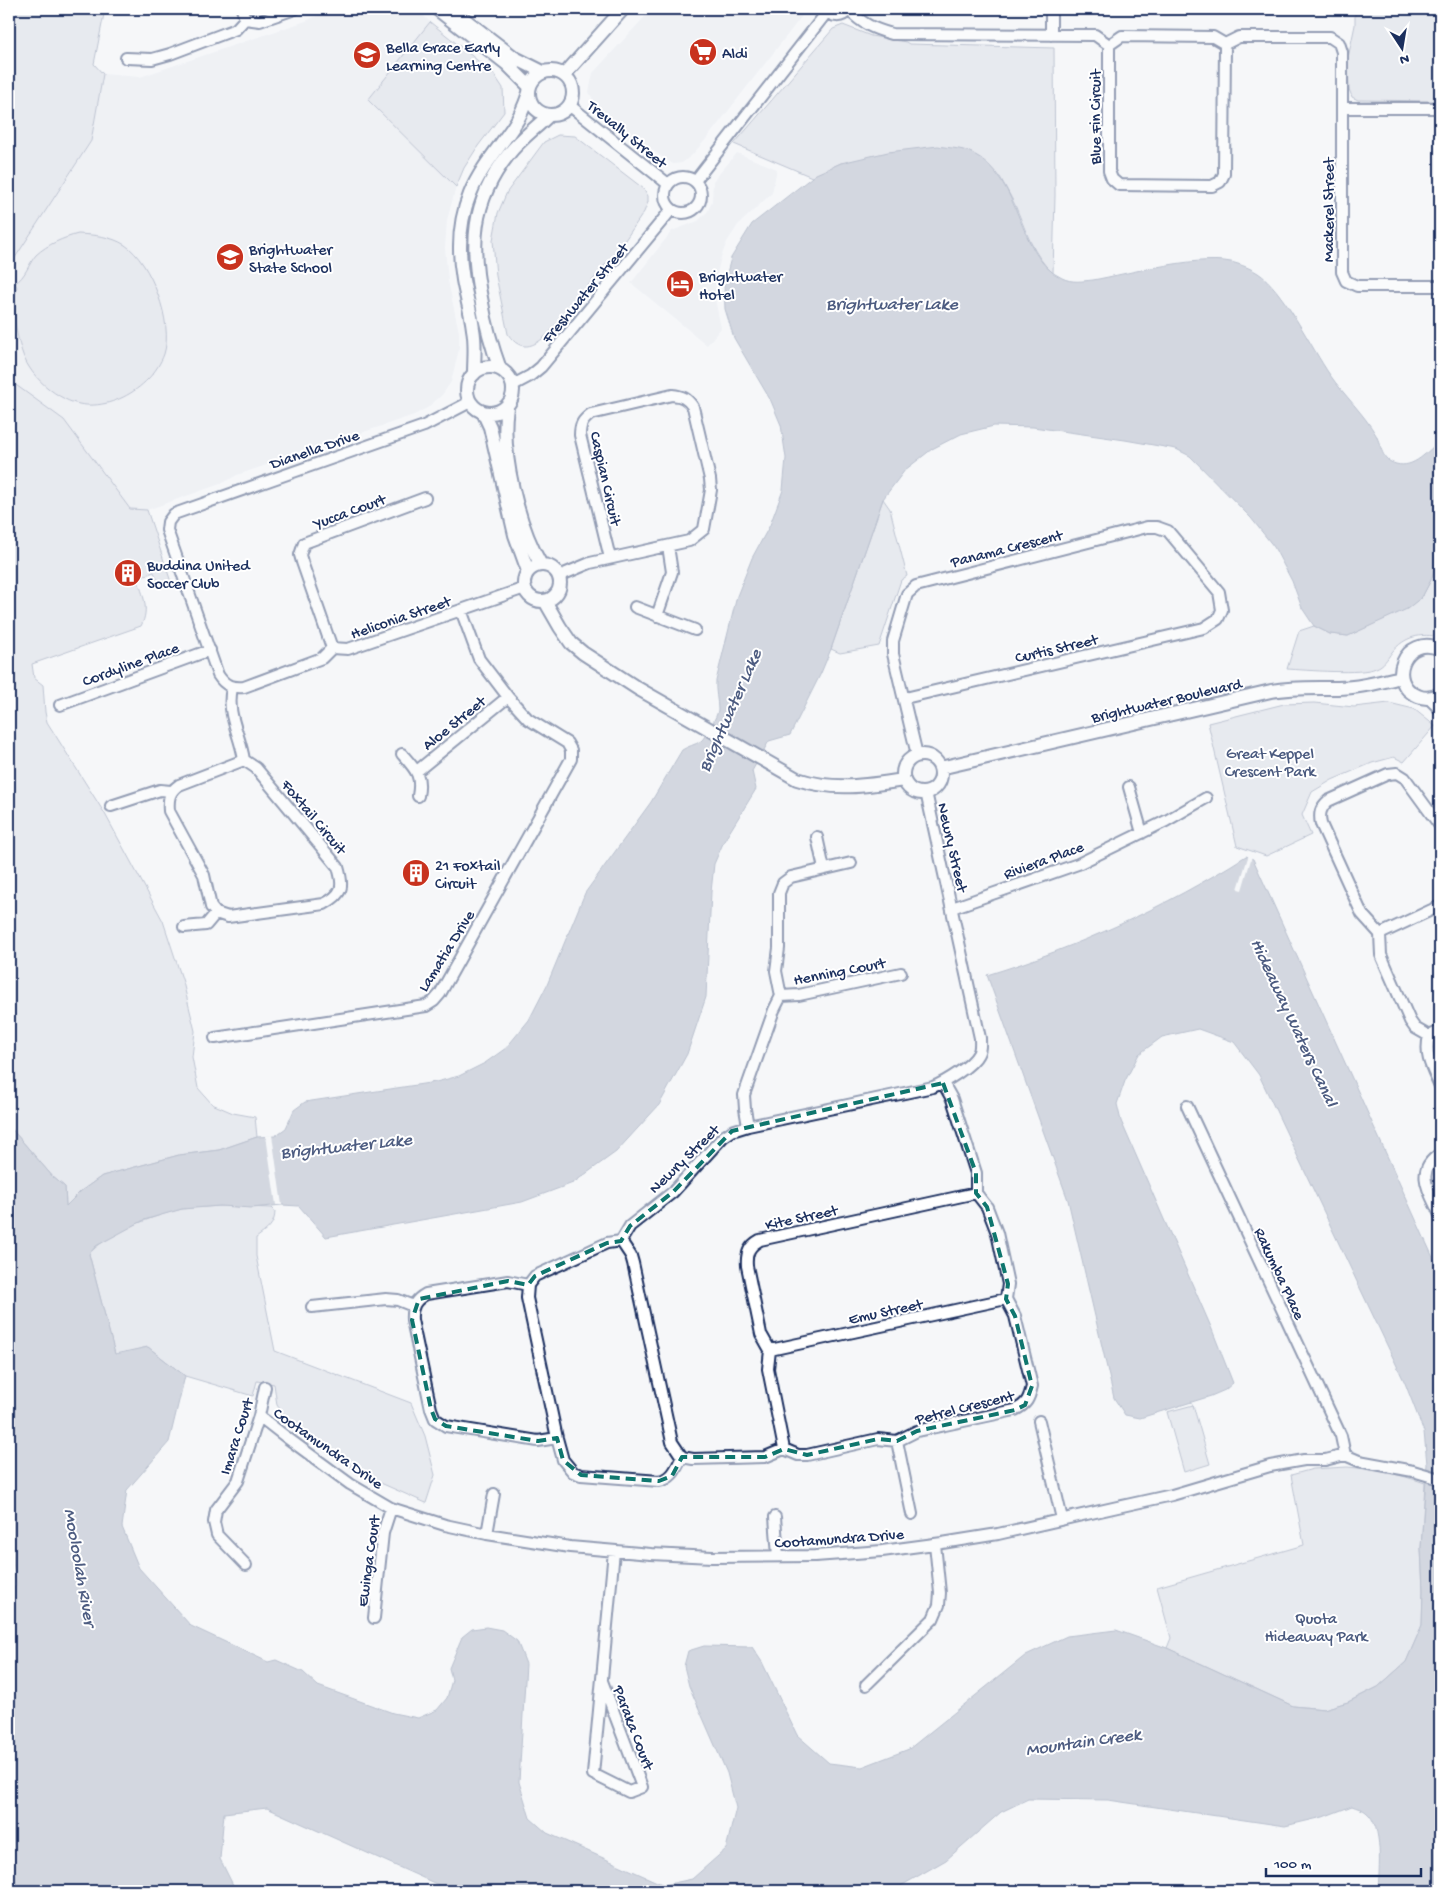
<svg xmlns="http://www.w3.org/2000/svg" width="1449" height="1900" viewBox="0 0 1449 1900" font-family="'Gochi Hand',sans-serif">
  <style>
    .built { fill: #e6e8ee }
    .green { fill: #d6d9e2; stroke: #7884a0 }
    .water { fill: #a9b0c1; stroke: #707c99 }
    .pier { fill: #f6f7f9 }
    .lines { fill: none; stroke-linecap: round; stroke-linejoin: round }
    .minor-casing { stroke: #1b2f5e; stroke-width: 14 }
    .tertiary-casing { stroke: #1b2f5e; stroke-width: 16 }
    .minor { stroke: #fff; stroke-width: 10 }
    .tertiary { stroke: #fff; stroke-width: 12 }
    .marked { fill: none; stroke: #0f766e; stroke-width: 4; stroke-dasharray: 10 6; stroke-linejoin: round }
    .labels { text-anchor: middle; stroke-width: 4; stroke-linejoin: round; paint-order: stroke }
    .poi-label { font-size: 16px; fill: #1b2f5e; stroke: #fff; text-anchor: start }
    .street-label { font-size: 16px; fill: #1b2f5e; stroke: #fff }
    .park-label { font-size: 16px; fill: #4a5a7f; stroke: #fff }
    .water-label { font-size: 18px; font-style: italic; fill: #4d5c81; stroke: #fff }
  </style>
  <rect width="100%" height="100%" fill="#f6f7f9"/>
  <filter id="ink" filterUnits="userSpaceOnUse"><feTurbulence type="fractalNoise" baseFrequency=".02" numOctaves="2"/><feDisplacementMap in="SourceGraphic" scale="10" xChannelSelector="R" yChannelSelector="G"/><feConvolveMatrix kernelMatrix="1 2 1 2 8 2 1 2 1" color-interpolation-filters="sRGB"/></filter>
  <g filter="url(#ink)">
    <path class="built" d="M331 9H417L430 22 368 100 456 187 447 220 445 248 448 281 459 332V349L451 382 442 395 427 408 414 415 237 475 223 483 147 510 130 509 64 420 9 380V267L91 142 103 74 140 77 306 21Z
      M652 9H805V12L708 137 692 155 682 163 673 164 665 159 599 111 589 92 593 73Z
      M737 153 777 169 772 193 738 225 727 242 721 257 716 277 715 299 721 328 707 345 631 283 672 231 698 221 708 211 712 201 713 181Z"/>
    <path class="green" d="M9 9H105L94 64 103 74 91 141 9 267Z
      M1355 9H1440V101L1358 100 1352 97 1349 89 1348 58 1355 25Z
      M430 22 493 73 503 88 504 112 478 146 464 168 456 187 368 100Z
      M843 25 871 36 906 42 909 44 1054 48 1055 195 1053 273C1033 256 1025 228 1015 205 1010 195 1005 186 1000 177L841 163 812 177 734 144 833 29Z
      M558 135 575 136 644 189 648 196V202L644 212 623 243 551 331C537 345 522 355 508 334L496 276 493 240 498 213 507 192 544 142Z
      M78 234C94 235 111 236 125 245 151 262 174 324 164 354 151 390 101 418 65 399 51 392 37 380 29 367 18 351 9 304 17 287L15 283C25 278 29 263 36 255 48 244 63 238 78 234Z
      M9 380 64 420 130 509 147 510 171 582 160 586 154 572 137 578C143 595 150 609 141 626L32 664 34 678 43 685 45 712 47 722 105 814 163 921 183 982 195 1031 192 1057 198 1088 212 1104 233 1113 255 1117 257 1137 219 1150 179 1155 102 1176 81 1191 66 1206 65 1187 53 1177 9 1126Z
      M883 499 890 509 907 576 901 580 879 646 840 653 831 649Z
      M1440 550V637C1421 633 1405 636 1392 652 1387 659 1384 665 1376 668 1361 675 1306 670 1287 669L1299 631 1314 626 1330 634 1348 636 1407 608 1422 597 1431 580Z
      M1314 703 1354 707 1389 703 1414 709 1435 726 1404 762 1394 757 1372 763 1332 780 1312 792 1302 815 1311 835 1266 856 1237 846 1208 723 1284 704Z
      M220 1206 272 1208 275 1211C275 1225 267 1230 256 1238V1256L275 1351 411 1403 425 1436 435 1475 426 1503 367 1477 323 1449 287 1420 277 1405 274 1384 257 1381 253 1396 185 1376 148 1347 115 1355 89 1254C107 1233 155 1215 182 1209 194 1207 208 1207 220 1206Z
      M1193 1405 1210 1464 1184 1472 1167 1412Z
      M1347 1467C1374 1469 1399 1474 1425 1483L1421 1548 1423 1590 1422 1625 1406 1662 1378 1687 1348 1702 1324 1709 1293 1706 1167 1648 1171 1638 1157 1587 1304 1545 1291 1475 1313 1469Z"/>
    <path class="water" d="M938 146C948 148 962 148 972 153 1023 178 1016 257 1062 278 1072 283 1082 281 1093 280 1127 274 1207 252 1238 264 1244 266 1252 269 1258 273 1283 289 1312 349 1330 375 1343 394 1365 415 1376 435 1382 447 1381 460 1396 464 1414 469 1428 451 1440 440V550L1431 580 1422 597 1407 609 1348 636 1330 634 1314 626 1302 608 1292 581 1274 547 1251 518 1190 456 1176 449 1125 440 1033 427 994 426 961 434 932 449 905 470 883 499 831 649 821 673 790 735 769 741 752 771 756 789 724 841 714 864 711 892 706 997 687 1054 659 1105 616 1152 573 1183 522 1202 326 1237 299 1206 282 1205 252 1208 220 1206 182 1209 144 1220 96 1246 89 1254 115 1354 148 1347 185 1376 169 1442 127 1490 122 1527 139 1568 191 1626 268 1662 276 1660 303 1672 318 1686 393 1713 418 1718 437 1710 447 1698 452 1680 449 1668 462 1637 472 1629 486 1627 502 1630 517 1641 526 1664 519 1782 530 1818 547 1833 664 1885 692 1879 726 1849 736 1808 727 1773 689 1686 684 1666 688 1651 704 1646 752 1647 762 1662 797 1735 829 1763 862 1767 909 1749 1026 1655 1067 1636 1116 1630 1167 1648 1293 1706 1324 1709 1348 1702 1378 1687 1406 1662 1422 1625 1423 1590 1421 1548 1427 1464 1424 1432 1405 1383 1259 1075 1234 1042 1198 1029 1162 1037 1139 1054 1125 1081 1117 1104 1121 1121 1211 1327 1233 1383 1225 1390 1211 1396 1140 1418 1125 1415 1114 1398 1068 1200 987 975C1078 947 1166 907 1246 856L1253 859 1440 1273V1891H1378C1379 1871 1384 1826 1366 1812 1363 1809 1356 1808 1352 1806L1323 1817 1285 1826 1108 1800 1028 1799 1001 1812 946 1860 892 1891H452L267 1808 224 1813 220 1859 236 1891H17L14 1868 9 1853V1597L16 1585 9 1529V1126L53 1177 65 1187 66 1206 81 1191 102 1176 179 1155 219 1150 257 1137 275 1136 286 1128 294 1110 305 1102 436 1082 459 1076 485 1063 506 1048 529 1020 547 985 585 893 651 802 682 750C688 746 695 745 701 741 705 738 718 715 718 710 718 700 715 691 716 681L737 596 752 558 770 525 783 490 786 458 781 425 771 401 734 338 725 309 724 284 731 258 752 224 816 174 841 163 888 152Z"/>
    <path class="pier" d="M1249 854 1252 856 1242 890 1238 889Z
      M272 1135 282 1205H276L266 1136Z"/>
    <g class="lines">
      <defs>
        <path id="minor" d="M242 9 245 19
          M824 9C832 18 842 19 850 9
          M849 10C862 24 874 29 892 34L1095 35 1109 45 1122 36 1213 37 1225 44 1239 37H1330L1339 43 1342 52V272L1346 281 1357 286H1440
          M1051 35V9
          M1109 45V171L1112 179 1119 185 1212 186 1220 182 1224 174 1225 44
          M126 58 152 59 170 54 236 29 245 19 260 21 295 9
          M569 105 668 184
          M1342 108H1440
          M665 195a18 18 0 1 1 36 0a18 18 0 1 1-36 0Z
          M695 181 827 12
          M513 385 530 376 541 367 671 210
          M470 402 424 426 174 514 168 522 167 530 218 675C225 686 232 688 244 687L322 658 332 648 348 649 525 588
          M559 576 590 563 689 541 704 529 711 490 710 479 693 407C687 398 682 396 672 395L591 414C583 420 580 424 580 435L610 558
          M635 607 695 630
          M657 616 672 572 668 546
          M332 648 302 562 300 555 304 543 425 498
          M232 688C226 715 240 733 244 760L256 768 338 867C344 887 343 894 324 904L228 917 216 913 211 907 204 875 169 811C168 799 169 792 179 785L244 760
          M905 698 1204 628 1218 619 1222 610 1219 592 1168 531 1157 527H1147L916 586 907 594 893 641V654L917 755
          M60 705 210 650
          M402 754C416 770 422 775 418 796
          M417 771 508 697
          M1129 787 1142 833
          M111 806 160 790 171 791
          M1440 826 1405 778 1397 773 1388 774 1328 801C1320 808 1319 814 1321 824L1362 914 1380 934 1381 955 1410 1021 1415 1028 1429 1036C1424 1056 1432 1068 1440 1086
          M817 837 824 869
          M952 908 1078 864 1166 821 1206 798
          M184 927 206 925 216 913
          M1380 934 1440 906
          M781 996 799 995 901 973
          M1429 1036 1440 1031
          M215 1038 426 1006 434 1001 440 994 571 759V750L567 743 528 719 508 697 479 659 461 610
          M1187 1106 1341 1436 1345 1455
          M748 1126 745 1109 744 1095 774 1010 781 996 776 971 779 948V893L783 883 791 877 851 863
          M1440 1154C1413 1171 1430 1193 1440 1215
          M621 1241 631 1256 633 1263 672 1442 682 1457 693 1459 765 1457 784 1449 798 1455H807L878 1439 897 1441 917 1431 1015 1410C1027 1404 1029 1399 1032 1386L1015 1316 1006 1299 1008 1284 997 1233 987 1207 976 1193V1173L952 1099 943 1083
          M528 1285 508 1281 426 1294C415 1300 411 1307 412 1320L431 1409 435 1419 446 1426 538 1441 557 1438
          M312 1307 386 1299 398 1300 413 1306
          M770 1350 1006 1299
          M259 1416 286 1437 350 1484 391 1508 445 1525 487 1534 570 1547 651 1554 712 1557 815 1556 882 1551 942 1543 998 1534 1122 1506 1172 1495 1270 1466 1304 1460H1325L1345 1455 1359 1461 1413 1471 1440 1479
          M1039 1421 1062 1519
          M897 1441 912 1514
          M784 1449 768 1369 770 1350 761 1334 747 1266C746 1253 749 1246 760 1240L976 1193
          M682 1457C676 1468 673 1479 659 1481L581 1475 573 1472 563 1460 557 1438 527 1298 528 1285 535 1276 607 1243 621 1241 630 1226 673 1192 723 1137 732 1131 748 1126 933 1087C945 1082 972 1066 978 1054 981 1049 980 1044 980 1038L926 792
          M775 1517 778 1556
          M487 1534 494 1494
          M246 1565 217 1535 214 1522 216 1510 238 1481 259 1416 265 1387
          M374 1618 383 1533 391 1508
          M602 1681 642 1787 629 1792 593 1774 614 1551
          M866 1685 933 1619 939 1605 940 1593 935 1544"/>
        <path id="tertiary" d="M437 9 507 64 530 87
          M451 9 515 58 543 72
          M529 93a22 22 0 1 1 44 0a22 22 0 1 1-44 0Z
          M564 75 623 9
          M467 390a23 23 0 1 1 46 0a23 23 0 1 1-46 0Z
          M500 369C492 347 486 326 482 303 470 247 471 202 508 155 520 139 535 129 549 115
          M474 374C474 359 476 344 473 329 471 312 466 297 463 280 458 252 459 221 470 194 480 169 498 149 513 127 520 117 525 105 529 93
          M507 407C500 453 518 525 541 565
          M483 412 490 427 515 535 528 571
          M524 583a18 18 0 1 1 36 0a18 18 0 1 1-36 0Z
          M545 601 560 627 571 643 583 653 637 688 797 779C834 791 866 786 904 780
          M1440 649C1405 633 1385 683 1418 696 1425 699 1433 698 1440 694
          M1430 698 1440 708
          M903 774a19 19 0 1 1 38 0a19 19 0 1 1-38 0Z
          M940 768 1271 691C1293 687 1314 688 1337 688 1359 688 1380 682 1401 677"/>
      </defs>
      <use href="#minor" class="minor-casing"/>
      <use href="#tertiary" class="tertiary-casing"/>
      <use href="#minor" class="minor"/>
      <use href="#tertiary" class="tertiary"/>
    </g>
  </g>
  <path d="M0 0H1449V1900H0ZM943 1083 976 1173V1193L987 1207 1008 1284 1006 1299 1015 1316 1032 1386 1025 1405 1015 1410 917 1431 897 1441 878 1439 807 1455 784 1449 765 1457H682L672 1476 659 1481 581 1475 563 1460 557 1438 538 1441 446 1426 435 1419 431 1409 412 1320 419 1299 508 1281 528 1285 535 1276 607 1243 621 1241 630 1226 673 1192 732 1131Z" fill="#f6f7f9" fill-opacity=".55" fill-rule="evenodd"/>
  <path class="marked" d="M943 1083 976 1173V1193L987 1207 1008 1284 1006 1299 1015 1316 1032 1386 1025 1405 1015 1410 917 1431 897 1441 878 1439 807 1455 784 1449 765 1457H682L672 1476 659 1481 581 1475 563 1460 557 1438 538 1441 446 1426 435 1419 431 1409 412 1320 419 1299 508 1281 528 1285 535 1276 607 1243 621 1241 630 1226 673 1192 732 1131Z"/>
  <defs>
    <symbol id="supermarket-disc" viewBox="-11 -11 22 22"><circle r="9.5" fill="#c8321e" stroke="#fff"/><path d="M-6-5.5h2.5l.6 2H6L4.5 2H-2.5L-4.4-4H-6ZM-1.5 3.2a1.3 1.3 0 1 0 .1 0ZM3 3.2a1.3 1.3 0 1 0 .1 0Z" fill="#fff"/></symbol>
    <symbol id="school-disc" viewBox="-11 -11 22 22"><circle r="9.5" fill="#c8321e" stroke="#fff"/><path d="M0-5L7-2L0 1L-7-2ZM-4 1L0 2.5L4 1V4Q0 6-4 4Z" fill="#fff"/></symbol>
    <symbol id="hotel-disc" viewBox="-11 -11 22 22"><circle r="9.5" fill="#c8321e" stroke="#fff"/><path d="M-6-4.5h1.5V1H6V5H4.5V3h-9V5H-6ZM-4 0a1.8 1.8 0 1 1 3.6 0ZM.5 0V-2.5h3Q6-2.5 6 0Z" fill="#fff"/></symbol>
    <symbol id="building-disc" viewBox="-11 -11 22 22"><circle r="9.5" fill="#c8321e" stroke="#fff"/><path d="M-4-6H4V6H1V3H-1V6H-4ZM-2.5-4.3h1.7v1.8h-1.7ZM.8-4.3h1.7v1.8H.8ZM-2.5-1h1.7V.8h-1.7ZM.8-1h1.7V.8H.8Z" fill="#fff"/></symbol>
  </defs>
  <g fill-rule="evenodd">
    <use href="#supermarket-disc" x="687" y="36" width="32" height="32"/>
    <use href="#school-disc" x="351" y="39" width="32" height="32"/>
    <use href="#school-disc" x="214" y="241" width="32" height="32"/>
    <use href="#hotel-disc" x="664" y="268" width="32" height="32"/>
    <use href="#building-disc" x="112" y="557" width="32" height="32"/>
    <use href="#building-disc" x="400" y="857" width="32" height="32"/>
  </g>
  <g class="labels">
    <g class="poi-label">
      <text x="386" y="52">Bella Grace Early<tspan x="386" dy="18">Learning Centre</tspan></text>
      <text x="722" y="58">Aldi</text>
      <text x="249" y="254">Brightwater<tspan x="249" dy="18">State School</tspan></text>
      <text x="699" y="281">Brightwater<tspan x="699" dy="18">Hotel</tspan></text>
      <text x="147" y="570">Buddina United<tspan x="147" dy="18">Soccer Club</tspan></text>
      <text x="435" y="870">21 Foxtail<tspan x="435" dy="18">Circuit</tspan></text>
    </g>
    <g class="street-label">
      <text transform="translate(1094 117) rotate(-90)" y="6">Blue Fin Circuit</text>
      <text transform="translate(628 133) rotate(39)" y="6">Trevally Street</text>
      <text transform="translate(1327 210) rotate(-90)" y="6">Mackerel Street</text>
      <text transform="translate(584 292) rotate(-50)" y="6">Freshwater Street</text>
      <text transform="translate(314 448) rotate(-19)" y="6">Dianella Drive</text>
      <text transform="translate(607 478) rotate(77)" y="6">Caspian Circuit</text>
      <text transform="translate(349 510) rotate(-20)" y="6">Yucca Court</text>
      <text transform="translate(1006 547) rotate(-14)" y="6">Panama Crescent</text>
      <text transform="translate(400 616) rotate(-19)" y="6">Heliconia Street</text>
      <text transform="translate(1056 647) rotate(-13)" y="6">Curtis Street</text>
      <text transform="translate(130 663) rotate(-20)" y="6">Cordyline Place</text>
      <text transform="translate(1166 699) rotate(-13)" y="6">Brightwater Boulevard</text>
      <text transform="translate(453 722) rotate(-39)" y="6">Aloe Street</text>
      <text transform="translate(315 816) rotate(50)" y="6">Foxtail Circuit</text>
      <text transform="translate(954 847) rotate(77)" y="6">Newry Street</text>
      <text transform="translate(1043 859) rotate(-20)" y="6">Riviera Place</text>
      <text transform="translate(445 950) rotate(-58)" y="6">Lamatia Drive</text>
      <text transform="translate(839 970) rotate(-11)" y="6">Henning Court</text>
      <text transform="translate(683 1158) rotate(-44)" y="6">Newry Street</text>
      <text transform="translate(801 1216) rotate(-12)" y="6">Kite Street</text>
      <text transform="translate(1281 1273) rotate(65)" y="6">Rakumba Place</text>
      <text transform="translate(885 1310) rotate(-12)" y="6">Emu Street</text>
      <text transform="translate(964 1406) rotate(-14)" y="6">Petrel Crescent</text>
      <text transform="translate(235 1436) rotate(-72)" y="6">Imara Court</text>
      <text transform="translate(329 1447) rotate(35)" y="6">Cootamundra Drive</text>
      <text transform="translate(839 1537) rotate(-4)" y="6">Cootamundra Drive</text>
      <text transform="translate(367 1561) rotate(-82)" y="6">Ewinga Court</text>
      <text transform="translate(635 1727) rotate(69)" y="6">Paraka Court</text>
    </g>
    <g class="park-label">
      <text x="1270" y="758">Great Keppel<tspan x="1270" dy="18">Crescent Park</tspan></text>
      <text x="1316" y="1623">Quota<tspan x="1316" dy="18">Hideaway Park</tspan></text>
    </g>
    <g class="water-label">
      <text x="892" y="309">Brightwater Lake</text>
      <text transform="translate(729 710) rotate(-66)" y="6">Brightwater Lake</text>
      <text transform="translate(1295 1022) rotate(65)" y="6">Hideaway Waters Canal</text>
      <text transform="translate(346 1145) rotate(-6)" y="6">Brightwater Lake</text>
      <text transform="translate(81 1567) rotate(80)" y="6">Mooloolah River</text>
      <text transform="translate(1083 1741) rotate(-8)" y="6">Mountain Creek</text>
    </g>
  </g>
  <rect width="1449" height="1900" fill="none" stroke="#fff" stroke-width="30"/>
  <rect x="15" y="15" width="1419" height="1870" fill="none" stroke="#1b2f5e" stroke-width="2" filter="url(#ink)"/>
  <g transform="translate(1402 48) rotate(168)" stroke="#ffffff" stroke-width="4" paint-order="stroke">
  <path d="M0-4L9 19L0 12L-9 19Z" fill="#1b2f5e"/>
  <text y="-8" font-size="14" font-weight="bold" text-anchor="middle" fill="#1b2f5e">N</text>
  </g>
  <path d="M1266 1868v8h155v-8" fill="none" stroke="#1b2f5e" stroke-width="2.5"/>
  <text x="1274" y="1868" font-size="15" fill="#1b2f5e" stroke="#ffffff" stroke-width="4" paint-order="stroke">100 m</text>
</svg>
